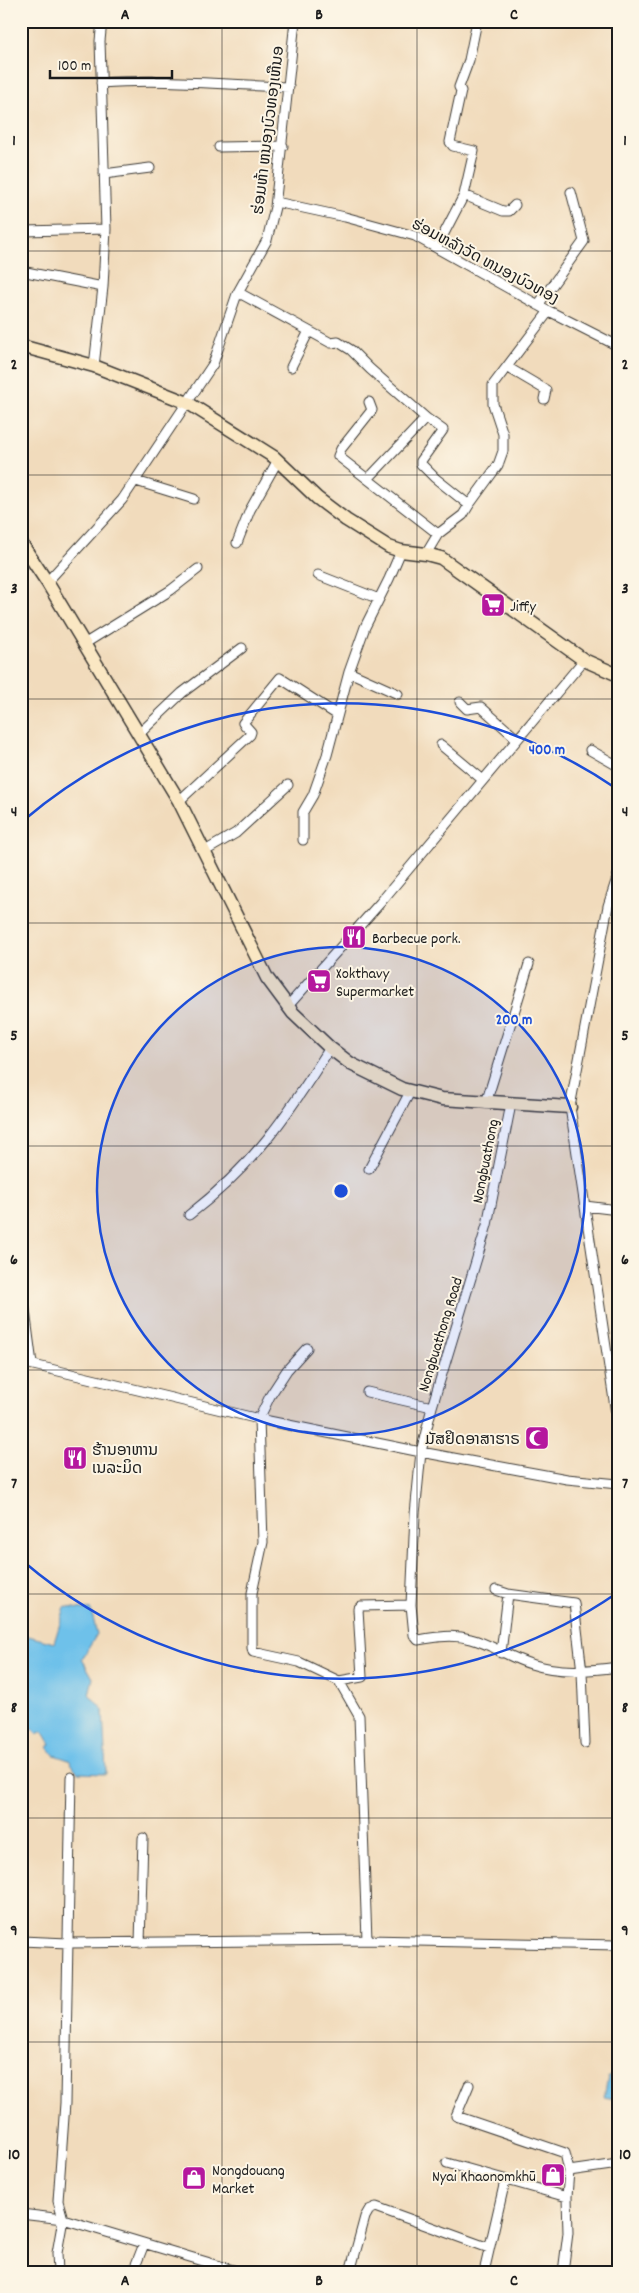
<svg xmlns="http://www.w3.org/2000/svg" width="639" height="2293" viewBox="0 0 639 2293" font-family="Dekko,'Noto Sans Lao',sans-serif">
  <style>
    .water { fill: #6ec1ea; stroke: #456e83 }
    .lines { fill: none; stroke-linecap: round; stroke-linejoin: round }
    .street-casing { stroke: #3c3934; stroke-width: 11 }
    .secondary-casing { stroke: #3c3934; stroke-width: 15 }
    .street { stroke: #fff; stroke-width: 9 }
    .secondary { stroke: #fae7c3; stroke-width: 12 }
    .grid { fill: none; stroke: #1c1c1c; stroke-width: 1; stroke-opacity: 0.55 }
    .ring { fill: none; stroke: #1d4ed8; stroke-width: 2.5 }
    .labels { text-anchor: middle; stroke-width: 4; stroke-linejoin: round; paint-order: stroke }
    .street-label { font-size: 16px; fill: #1c1c1c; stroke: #fcf5e5 }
    .poi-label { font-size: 16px; fill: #1c1c1c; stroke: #fcf5e5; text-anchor: start }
    .centre { fill: #1d4ed8; stroke: #fcf5e5; stroke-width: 2.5 }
    .ring-label { font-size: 15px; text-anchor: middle; font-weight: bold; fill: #1d4ed8; stroke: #fcf5e5; stroke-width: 4; stroke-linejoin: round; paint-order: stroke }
    .neatline { fill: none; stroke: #1c1c1c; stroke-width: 2 }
    .grid-label { font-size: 16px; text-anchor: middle; font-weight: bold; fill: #1c1c1c }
  </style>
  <rect width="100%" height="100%" fill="#fcf5e5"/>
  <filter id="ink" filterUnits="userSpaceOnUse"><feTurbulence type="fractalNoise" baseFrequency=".02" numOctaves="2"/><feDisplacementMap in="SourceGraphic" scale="10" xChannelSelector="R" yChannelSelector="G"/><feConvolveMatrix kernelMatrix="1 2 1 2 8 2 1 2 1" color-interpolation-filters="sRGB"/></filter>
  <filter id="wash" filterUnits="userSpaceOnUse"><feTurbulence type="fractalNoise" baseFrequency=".0096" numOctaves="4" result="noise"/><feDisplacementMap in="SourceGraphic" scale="20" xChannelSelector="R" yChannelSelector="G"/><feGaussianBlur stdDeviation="1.12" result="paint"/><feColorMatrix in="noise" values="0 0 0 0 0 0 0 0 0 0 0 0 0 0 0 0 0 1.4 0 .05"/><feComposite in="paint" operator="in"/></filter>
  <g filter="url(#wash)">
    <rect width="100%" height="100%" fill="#f1dbbc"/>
    <path class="water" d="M65 1607 91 1610 97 1634 82 1659 93 1678 89 1694 103 1710 106 1774 78 1773 69 1760 54 1755 48 1747 51 1744 43 1731 37 1734 31 1728 22 1735 25 1743 21 1753V1634L54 1643Z
      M611 2076 618 2078V2100L604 2097 608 2077Z"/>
  </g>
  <g filter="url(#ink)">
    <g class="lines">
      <defs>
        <path id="street" d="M101 83C164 78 226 85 289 87
          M219 147 283 146
          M104 174 150 168
          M464 195 503 211H509L515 205
          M276 202 345 217 415 236 549 311 618 346
          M24 231 106 229
          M437 247 464 195 474 151 453 146 450 142 461 91 459 87 469 60 477 21
          M21 271 103 287
          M237 294 243 295 331 343 338 342 351 350 370 369 426 418 368 479
          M538 305 584 241 571 192
          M94 366 103 287 106 229 100 41 102 21
          M291 367 309 331
          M507 367 546 390 544 399
          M369 402 372 410 341 449 338 456 438 534
          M426 418 443 430 421 461V464L435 478 469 505 463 515 438 534 426 554
          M136 481 194 499
          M469 505 498 465 503 451V434L493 404V385L549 311
          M237 543 250 510 278 460
          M318 575 379 599
          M47 582 122 500 213 364 237 294 267 240 275 207 295 21
          M84 644 171 590 198 569
          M349 672 398 694
          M460 702 467 709 481 707 517 739
          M139 734 182 693 242 648
          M441 745 483 780
          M590 750 618 766
          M179 801 250 735 251 732 243 723 280 678 336 714
          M303 840V812L313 795 327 755 349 672 365 627 389 579 401 551
          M205 851 236 833 288 785
          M618 875 608 906 570 1107 618 1427
          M287 1007 380 903 584 660
          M486 1103 529 964
          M511 1104 487 1225 432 1407 421 1452 415 1514 411 1605 414 1635 418 1640C436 1637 453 1634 471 1639 491 1644 510 1658 531 1664 559 1673 589 1671 618 1667
          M369 1169 410 1092
          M585 1206 618 1210
          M189 1215C254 1165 287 1116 330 1048
          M21 1280 32 1364
          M307 1348 287 1370 270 1396 259 1419 263 1542 252 1593V1648L253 1652 299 1662 339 1681 359 1716 367 1940
          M21 1362 259 1419 421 1452 567 1479 618 1484
          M367 1392 432 1407
          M496 1590 508 1594 574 1603 582 1672 585 1743
          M501 1653 508 1594
          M339 1681 362 1677 358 1609 361 1606 411 1605
          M21 1941 68 1943 367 1940 618 1945
          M140 1943 143 1838
          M469 2085 456 2116 565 2153 569 2171 567 2197 568 2233 563 2272
          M447 2163 567 2197
          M569 2171 618 2164
          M21 2214 63 2219 240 2272
          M58 2272 57 2253 63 2219 58 2201 65 2103 71 1777
          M133 2272 144 2244
          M350 2272 365 2217 369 2210 376 2207 489 2248
          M484 2272 505 2181"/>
        <path id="secondary" d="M21 346 94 366 188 403 274 457 317 498 346 520 389 547 401 551 426 554 441 558 584 660 618 675
          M21 543 47 582 179 801 267 978 293 1013 330 1048 351 1064 402 1089 442 1099 570 1107"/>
      </defs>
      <use href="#street" class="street-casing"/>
      <use href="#secondary" class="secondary-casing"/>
      <use href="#street" class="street"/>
      <use href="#secondary" class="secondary"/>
    </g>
  </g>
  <path class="grid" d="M222 21V2272M417 21V2272M21 251H618M21 475H618M21 699H618M21 923H618M21 1146H618M21 1370H618M21 1594H618M21 1818H618M21 2042H618"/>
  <circle cx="341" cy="1191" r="244" fill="#1d4ed8" fill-opacity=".12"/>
  <g class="ring">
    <circle cx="341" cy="1191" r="244"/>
    <path d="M617 1593A488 488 0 0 1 24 1562M24 820A488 488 0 0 1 617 789"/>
  </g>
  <defs>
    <symbol id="supermarket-square" viewBox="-11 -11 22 22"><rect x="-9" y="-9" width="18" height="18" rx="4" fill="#b5179e" stroke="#fcf5e5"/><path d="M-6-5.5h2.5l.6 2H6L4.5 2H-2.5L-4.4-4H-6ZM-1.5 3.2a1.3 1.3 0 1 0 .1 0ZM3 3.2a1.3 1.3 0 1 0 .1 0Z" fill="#fff"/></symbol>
    <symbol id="restaurant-square" viewBox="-11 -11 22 22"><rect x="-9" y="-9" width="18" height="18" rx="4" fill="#b5179e" stroke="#fcf5e5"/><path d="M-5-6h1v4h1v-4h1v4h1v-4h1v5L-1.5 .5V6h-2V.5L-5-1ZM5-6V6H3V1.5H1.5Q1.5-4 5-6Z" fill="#fff"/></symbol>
    <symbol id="mosque-square" viewBox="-11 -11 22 22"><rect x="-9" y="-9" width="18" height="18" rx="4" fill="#b5179e" stroke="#fcf5e5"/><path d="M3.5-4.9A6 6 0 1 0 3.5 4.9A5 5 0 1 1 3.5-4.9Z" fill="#fff"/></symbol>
    <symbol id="shop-square" viewBox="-11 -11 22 22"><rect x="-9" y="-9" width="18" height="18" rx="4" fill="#b5179e" stroke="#fcf5e5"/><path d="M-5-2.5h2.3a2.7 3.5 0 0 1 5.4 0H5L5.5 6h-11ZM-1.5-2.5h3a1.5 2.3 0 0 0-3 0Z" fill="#fff"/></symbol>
  </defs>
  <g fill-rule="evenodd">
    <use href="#supermarket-square" x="479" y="591" width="28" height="28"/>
    <use href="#restaurant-square" x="340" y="923" width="28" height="28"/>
    <use href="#supermarket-square" x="305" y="967" width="28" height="28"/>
    <use href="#mosque-square" x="523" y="1424" width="28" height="28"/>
    <use href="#restaurant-square" x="61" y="1444" width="28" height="28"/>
    <use href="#shop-square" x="539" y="2161" width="28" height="28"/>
    <use href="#shop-square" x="180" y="2164" width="28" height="28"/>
  </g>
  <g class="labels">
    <g class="street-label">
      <text transform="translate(267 130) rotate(-83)" y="6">ຮ່ອມຫ້າ ຫນອງບົວທອງເຫືນອ</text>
      <text transform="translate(486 260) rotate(28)" y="6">ຮ່ອມຫລັງວັດ ຫນອງບົວທອງ</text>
      <text transform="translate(484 1161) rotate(-79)" y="6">Nongbuathong</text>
      <text transform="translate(439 1334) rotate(-73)" y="6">Nongbuathong Road</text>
    </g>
    <g class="poi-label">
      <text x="510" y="611">Jiffy</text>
      <text x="372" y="943">Barbecue pork.</text>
      <text x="336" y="978">Xokthavy<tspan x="336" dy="18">Supermarket</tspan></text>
      <text x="520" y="1444" text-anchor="end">ມັສຢິດອາສາຮາຣ</text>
      <text x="92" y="1455">ຮ້ານອາຫານ<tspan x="92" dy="18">ເນລະມິດ</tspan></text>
      <text x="212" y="2175">Nongdouang<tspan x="212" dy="18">Market</tspan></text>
      <text x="536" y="2181" text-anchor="end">Nyai Khaonomkhū</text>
    </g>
  </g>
  <circle cx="341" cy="1191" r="8" class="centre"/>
  <g class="ring-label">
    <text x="547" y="754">400 m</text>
    <text x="514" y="1024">200 m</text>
  </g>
  <rect width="639" height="2293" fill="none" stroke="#fcf5e5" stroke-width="55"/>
  <path d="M50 70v8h122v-8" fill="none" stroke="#1c1c1c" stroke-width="2.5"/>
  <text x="58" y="70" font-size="15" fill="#1c1c1c" stroke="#fcf5e5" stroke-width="4" paint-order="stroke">100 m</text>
  <rect x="28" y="28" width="584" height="2238" class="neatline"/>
  <g class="grid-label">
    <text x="125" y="19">A</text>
    <text x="319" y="19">B</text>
    <text x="514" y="19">C</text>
    <text x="14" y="145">1</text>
    <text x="625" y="145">1</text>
    <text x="14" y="369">2</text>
    <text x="625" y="369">2</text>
    <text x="14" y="593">3</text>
    <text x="625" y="593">3</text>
    <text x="14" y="816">4</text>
    <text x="625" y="816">4</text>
    <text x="14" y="1040">5</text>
    <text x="625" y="1040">5</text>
    <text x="14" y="1264">6</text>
    <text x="625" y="1264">6</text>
    <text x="14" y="1488">7</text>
    <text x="625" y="1488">7</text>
    <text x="14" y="1712">8</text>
    <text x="625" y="1712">8</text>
    <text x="14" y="1935">9</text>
    <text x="625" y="1935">9</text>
    <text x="14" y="2159">10</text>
    <text x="625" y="2159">10</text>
    <text x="125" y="2285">A</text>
    <text x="319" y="2285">B</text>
    <text x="514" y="2285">C</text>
  </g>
</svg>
